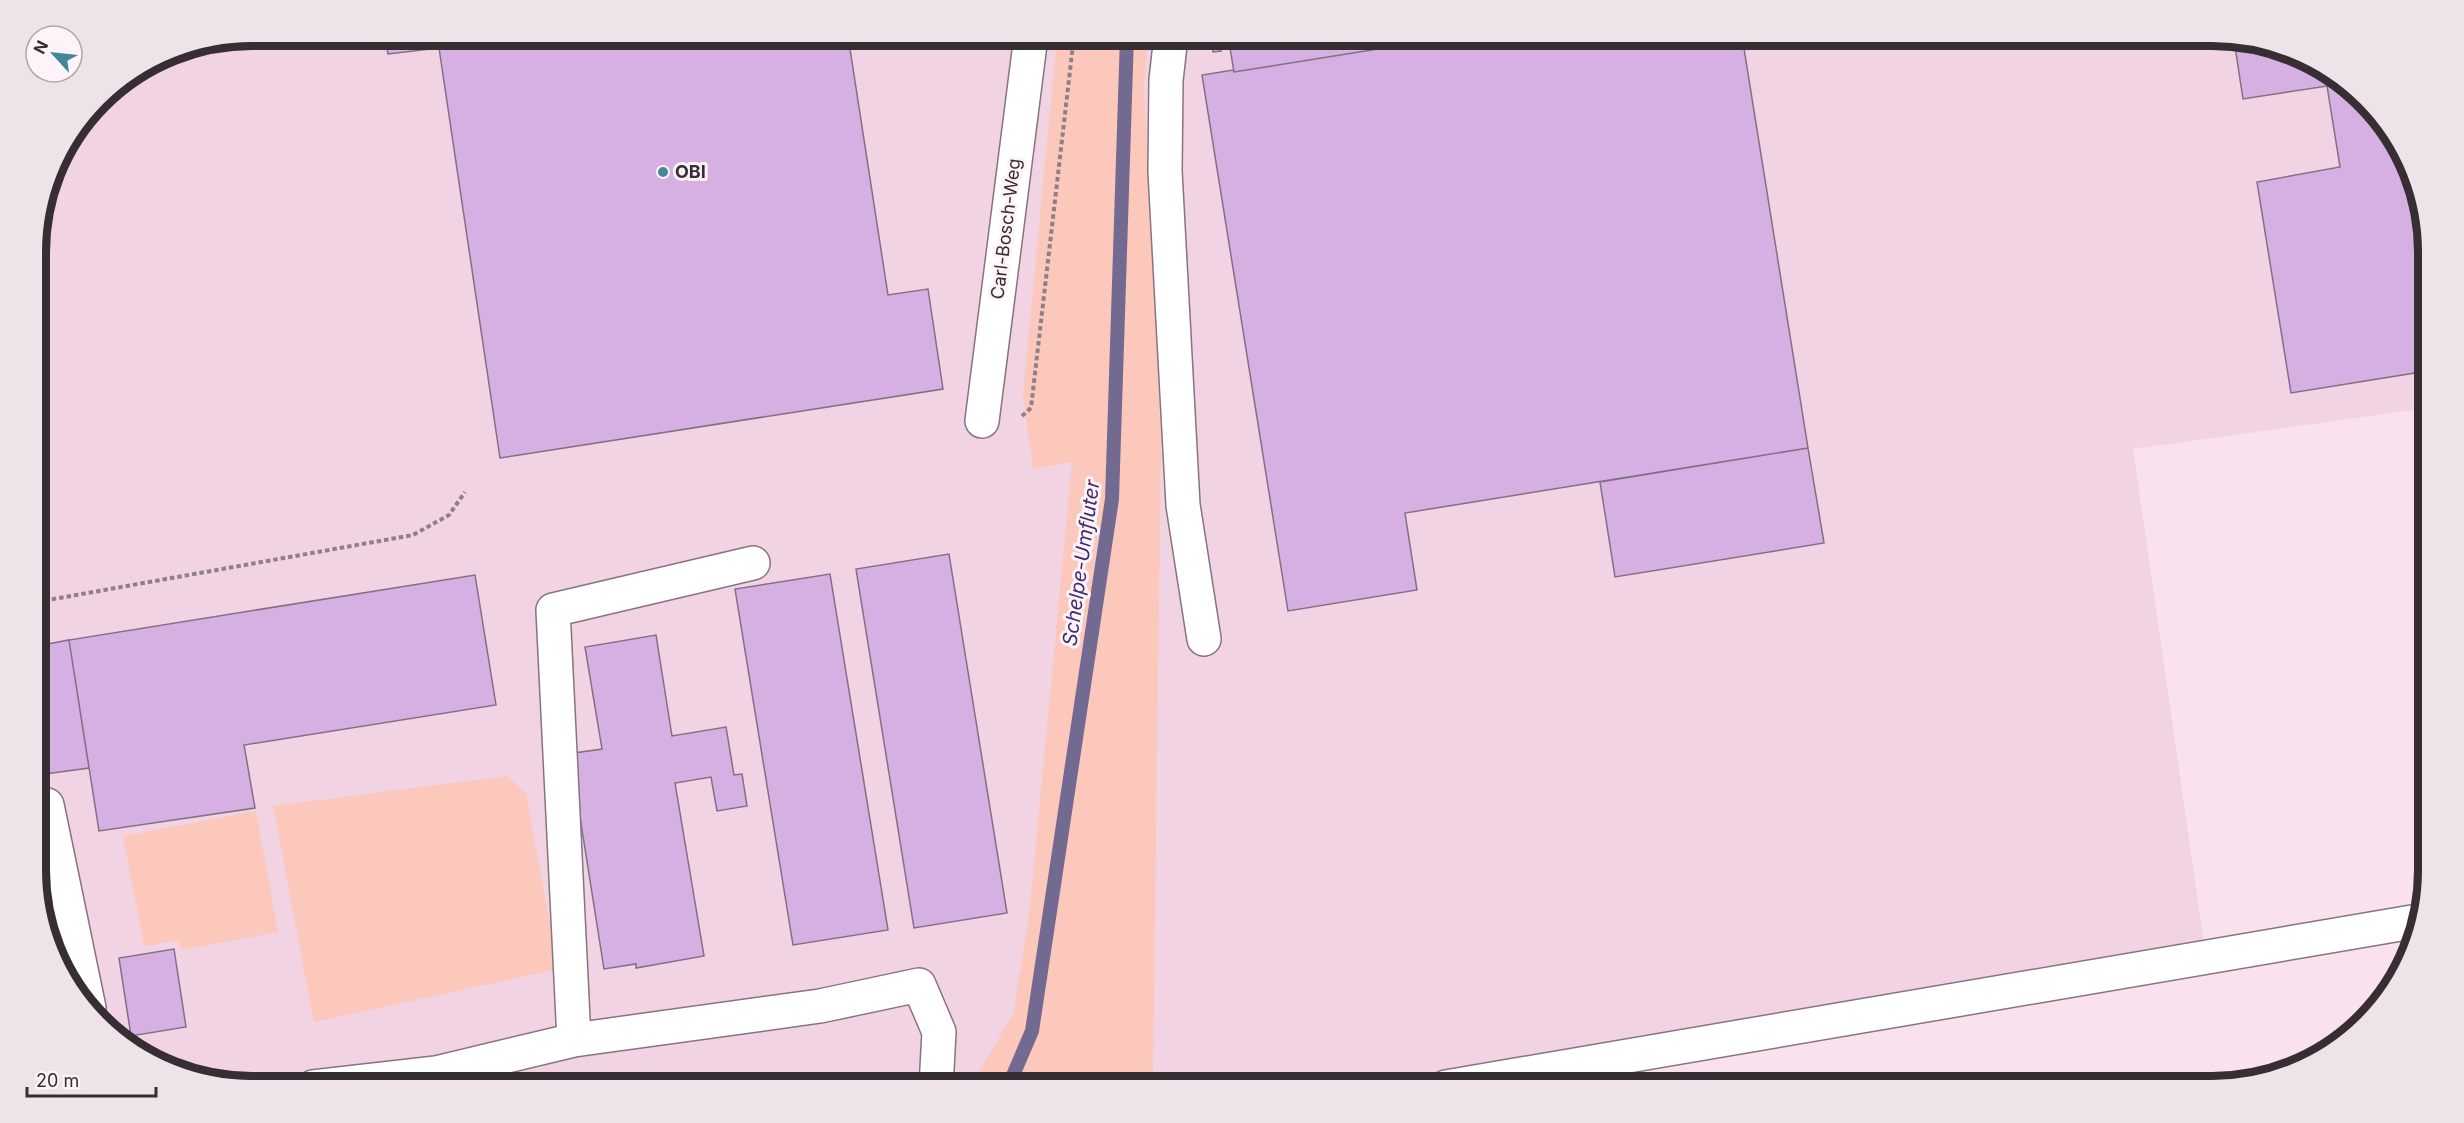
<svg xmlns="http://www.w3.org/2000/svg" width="2464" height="1123" viewBox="0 0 2464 1123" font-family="Inter,sans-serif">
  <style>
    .built { fill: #f1d3e3 }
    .green { fill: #fcc8bb }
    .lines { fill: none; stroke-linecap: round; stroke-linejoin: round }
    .stream { stroke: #736a92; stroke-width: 14 }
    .building { fill: #d6afe3; stroke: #7f7184; stroke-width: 1.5 }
    .minor-casing { stroke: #88737f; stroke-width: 36 }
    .path { stroke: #8f8088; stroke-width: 4; stroke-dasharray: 4.5 3; stroke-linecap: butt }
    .minor { stroke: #fff; stroke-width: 33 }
    .poi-dot { fill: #448897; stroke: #fdf3f8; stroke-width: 2 }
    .labels { text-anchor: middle; stroke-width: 6; stroke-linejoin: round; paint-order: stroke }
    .poi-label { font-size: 18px; font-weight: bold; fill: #372e33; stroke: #fdf3f8; text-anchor: start }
    .street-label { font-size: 18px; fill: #372e33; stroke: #fdf3f8 }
    .water-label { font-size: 20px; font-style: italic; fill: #3f2d71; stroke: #fdf3f8 }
    .rim { fill: none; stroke: #372e33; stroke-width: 8 }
  </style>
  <rect width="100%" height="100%" fill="#f9e1ee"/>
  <path class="built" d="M253 36H2211L2295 53 2383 121 2426 225 2427 408 2133 449 2204 944 1534 1087H253L169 1070 81 1002 38 899 36 238 58 157 109 90 170 52Z"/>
  <path class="green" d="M1057 36H1148L1144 85 1161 443 1153 1073 1105 1087H970L1013 1014 1029 917 1072 462 1033 469 1023 396Z
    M507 776 526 793 558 969 314 1022 273 806Z
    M256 811 278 932 181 950 178 940 144 946 123 836Z"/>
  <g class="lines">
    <path class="stream" d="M1008 1087 1032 1031 1112 499 1127 36"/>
  </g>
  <path class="building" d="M385 36H848L888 295 928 289 943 389 500 458 439 48 388 54Z
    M1211 36H1219L1221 51 1213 52Z
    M1228 36H1459L1234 72Z
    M1459 36H1742L1808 448 1405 513 1417 590 1288 611 1202 75 1233 70 1234 72Z
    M2234 40 2295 53 2383 121 2426 225 2427 371 2291 393 2257 182 2340 167 2327 86 2243 99Z
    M1808 448 1824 543 1615 577 1600 482Z
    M949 554 1007 913 914 928 856 569Z
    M830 574 888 930 793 945 735 589Z
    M475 575 496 705 244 745 255 808 99 831 69 640Z
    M656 635 672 736 726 727 734 775 742 774 747 806 717 811 711 777 675 783 704 956 636 968V964L604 969 571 760 574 753 602 749 585 647Z
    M69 640 89 768 38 775 37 646Z
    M174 949 186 1027 131 1036 119 958Z"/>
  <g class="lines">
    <defs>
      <path id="minor" d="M1171 36 1166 80 1165 171 1183 505 1204 639
        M982 421 1031 36
        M47 805 89 1008
        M574 1040 553 610 753 563
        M313 1087 436 1073 574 1040 820 1006 919 985 939 1032 936 1087
        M1446 1087 2418 921"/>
    </defs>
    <use href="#minor" class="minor-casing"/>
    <path class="path" d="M1022 416 1031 408 1074 36
      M37 602 413 535 449 515 465 492"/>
    <use href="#minor" class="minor"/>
  </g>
  <circle class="poi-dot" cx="663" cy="172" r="6"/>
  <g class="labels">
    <g class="poi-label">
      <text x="675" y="178">OBI</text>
    </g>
    <g class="street-label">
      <text transform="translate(1006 229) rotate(-83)" y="6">Carl-Bosch-Weg</text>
    </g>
    <g class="water-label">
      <text transform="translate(1081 563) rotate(-82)" y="7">Schelpe-Umfluter</text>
    </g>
  </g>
  <path d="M0 0H2464V1123H0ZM252 46H2212A206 206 0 0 1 2418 252V870A206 206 0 0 1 2212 1076H252A206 206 0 0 1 46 870V252A206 206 0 0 1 252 46Z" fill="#ede3e8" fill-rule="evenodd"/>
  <path class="rim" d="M252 46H2212A206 206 0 0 1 2418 252V870A206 206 0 0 1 2212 1076H252A206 206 0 0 1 46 870V252A206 206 0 0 1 252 46Z"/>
  <g transform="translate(54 54) rotate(297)"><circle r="28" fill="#fdf3f8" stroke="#aea4a9" stroke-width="1.5"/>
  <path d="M0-4.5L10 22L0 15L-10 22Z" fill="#448897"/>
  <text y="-9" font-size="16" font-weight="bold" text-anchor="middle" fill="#372e33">N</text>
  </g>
  <path d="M27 1087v9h129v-9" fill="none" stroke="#372e33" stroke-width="3"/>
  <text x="36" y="1087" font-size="18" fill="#372e33" stroke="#fdf3f8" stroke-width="4.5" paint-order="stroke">20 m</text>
</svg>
